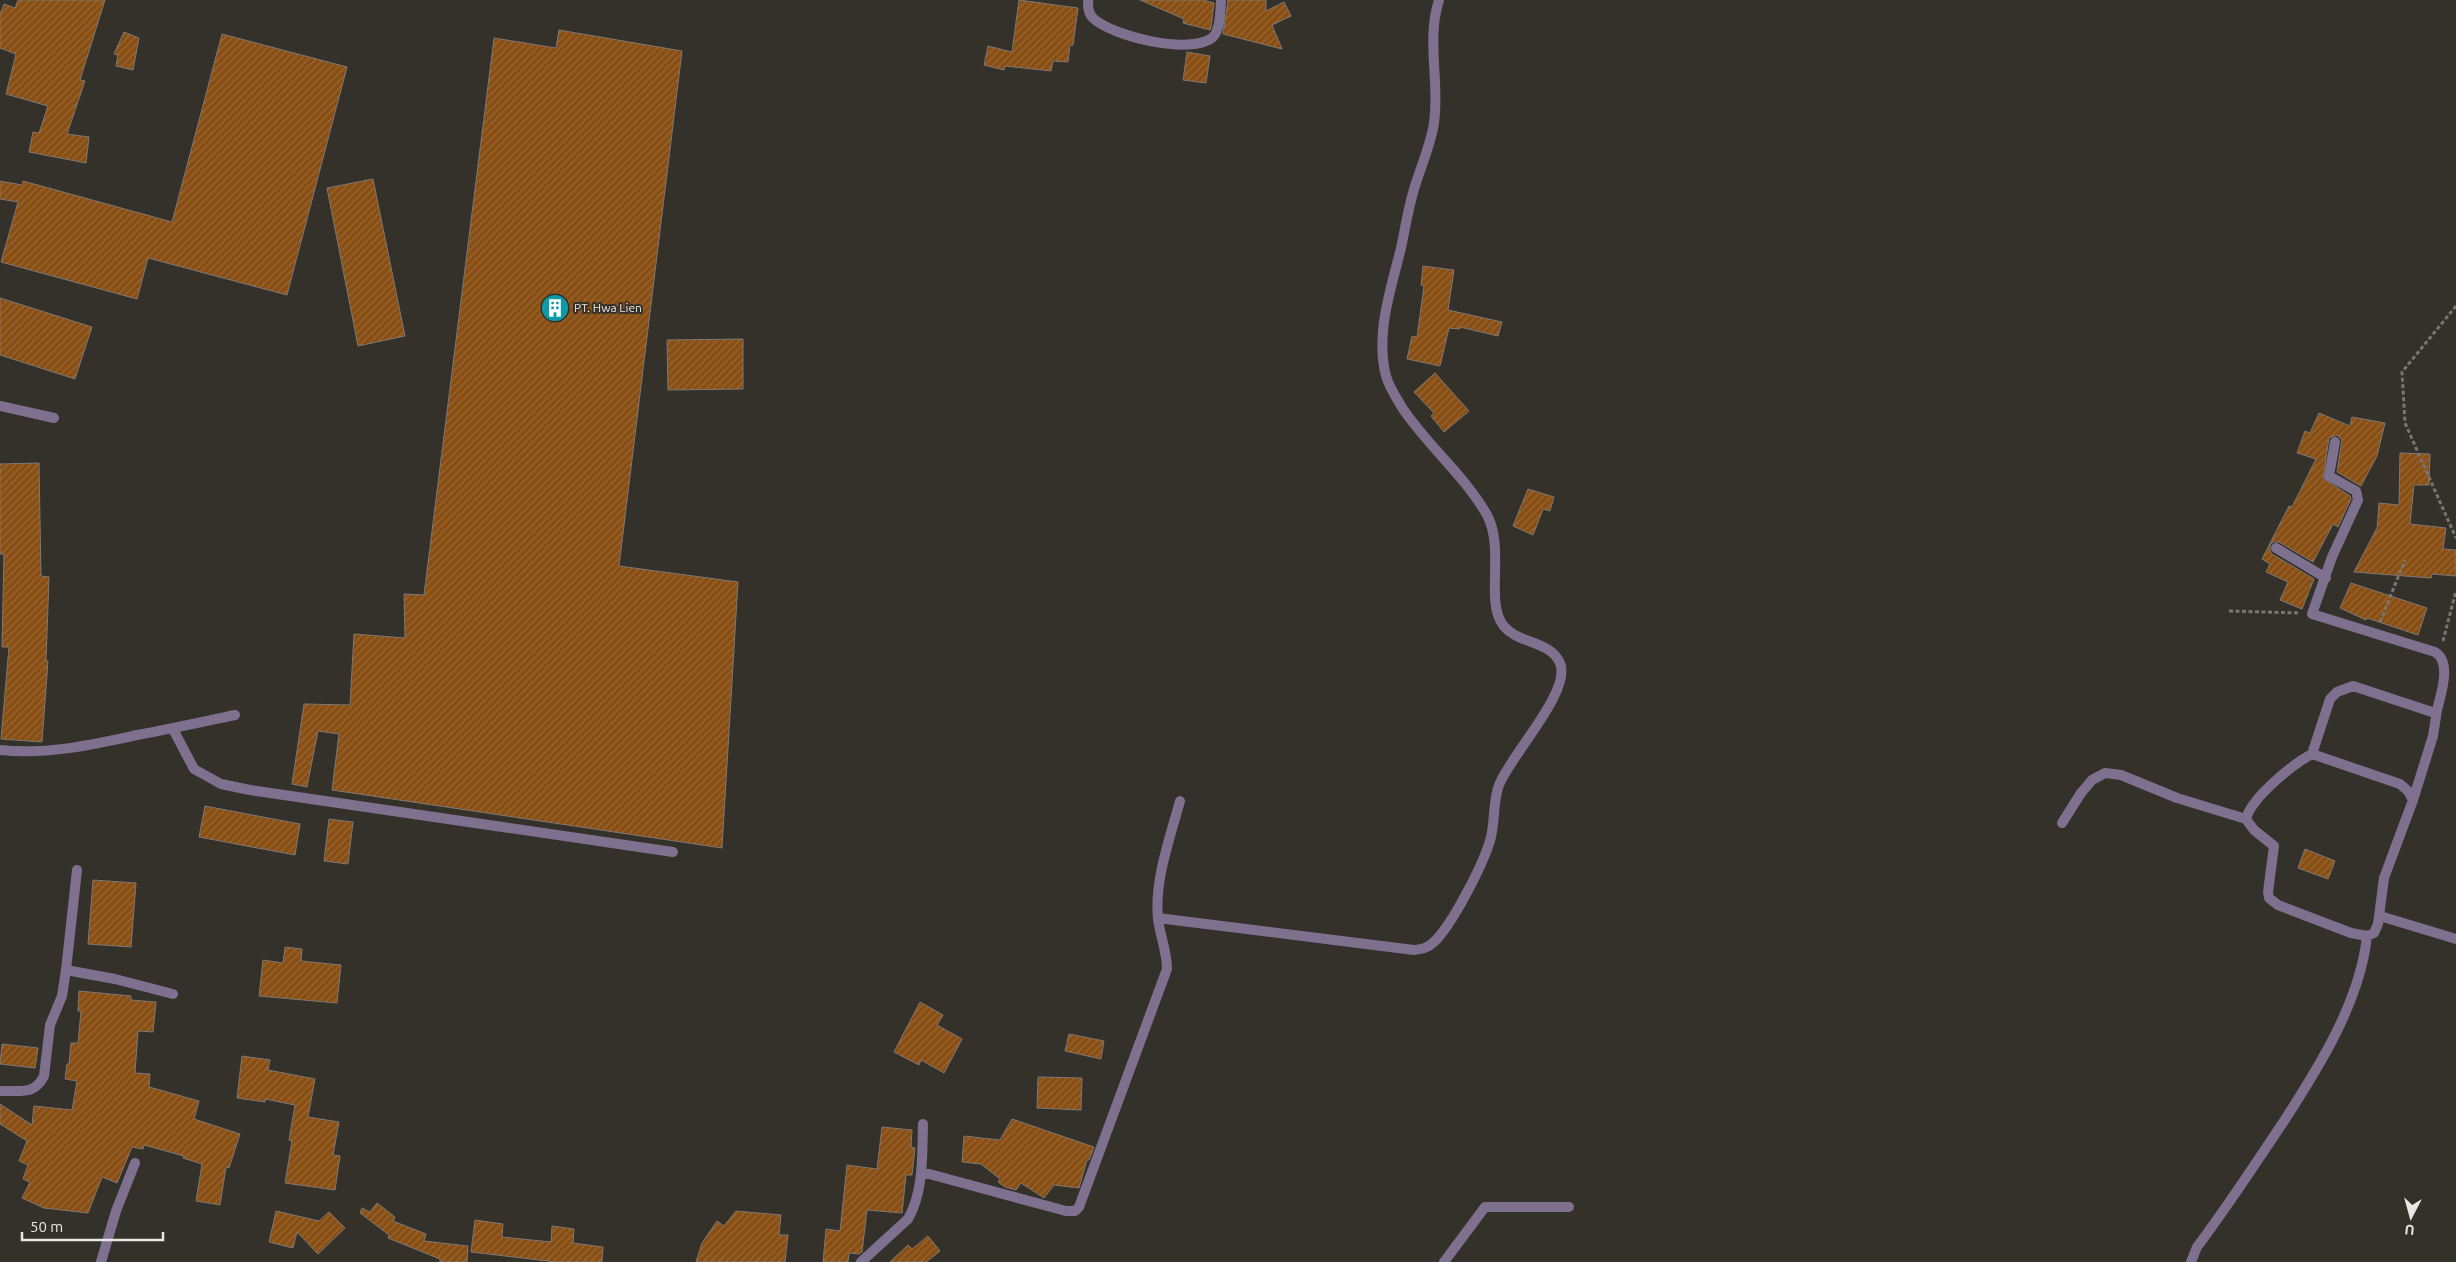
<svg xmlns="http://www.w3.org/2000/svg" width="2456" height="1262" viewBox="0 0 2456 1262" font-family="Ubuntu,sans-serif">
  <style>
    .building { fill: url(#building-hatch); stroke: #7f7873 }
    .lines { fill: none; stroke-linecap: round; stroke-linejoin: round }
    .path { stroke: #797671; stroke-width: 3; stroke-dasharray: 4 2.5; stroke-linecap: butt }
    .lane { stroke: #7e718f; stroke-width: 10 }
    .street { stroke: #7e718f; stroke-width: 10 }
    .labels { text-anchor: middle; stroke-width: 4; stroke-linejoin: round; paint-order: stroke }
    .poi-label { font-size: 12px; fill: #e9e7e3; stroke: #34302a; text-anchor: start }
  </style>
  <defs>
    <pattern id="building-hatch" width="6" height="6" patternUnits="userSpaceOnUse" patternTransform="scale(1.25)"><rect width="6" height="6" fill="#884e13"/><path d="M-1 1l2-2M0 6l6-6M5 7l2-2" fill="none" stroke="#996835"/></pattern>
  </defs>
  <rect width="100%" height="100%" fill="#34302a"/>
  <path class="building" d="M18 0H105L80 80 85 81 67 134 89 137 86 163 29 152 33 132 39 133 48 106 6 94 16 54 0 48V14L4 4 15 8Z
    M1019 0 1078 8 1073 45H1070L1068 62 1053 61 1051 71 1005 66 1004 70 984 65 988 46 1012 52Z
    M1140 0H1203L1214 3 1211 27 1210 30 1183 23 1184 19Z
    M1228 0H1266V11L1284 2 1291 16 1272 25 1282 49 1223 34Z
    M559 30 682 51 619 566 738 582 722 848 332 790 339 734 318 731 307 787 292 784 304 704 350 705 354 634 405 638 404 594 424 595 494 38 556 48Z
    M124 32 139 38 133 70 116 66 118 55 114 54Z
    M222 34 347 67 287 295 148 258 137 299 1 262 18 202 0 199V181L22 185 23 181 172 222Z
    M1187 52 1210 56 1206 83 1183 80Z
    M373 179 405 336 358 346 327 188Z
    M1423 266 1454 270 1448 310 1502 322 1498 336 1460 327V329L1449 328 1440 366 1407 359 1412 336 1417 337 1424 286 1421 285Z
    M0 298 92 327 75 379 0 355Z
    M743 339V389L668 390 667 340Z
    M1435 373 1469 411 1444 432 1431 416 1434 413 1414 392Z
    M2319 413 2350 426 2352 417 2385 423 2377 456 2361 486 2337 472 2342 440 2337 435 2329 438 2323 478 2350 496 2351 499 2338 527 2333 524 2313 562 2279 542H2273L2270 545V551L2272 554 2314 579 2302 609 2280 600 2288 582 2266 572 2270 564 2262 559 2289 506 2292 507 2316 459 2297 453 2305 431 2310 433Z
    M2400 453 2430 454 2429 485H2414L2410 524 2446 528 2443 549 2456 550V576L2432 574 2431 578 2354 572 2377 528 2379 503 2399 505Z
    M39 463 41 576 49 577 46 661H48L42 742 1 739 9 647H2L4 554H0V464Z
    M1528 489 1554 497 1550 511 1543 509 1533 535 1513 526Z
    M2351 583 2427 608 2418 635 2367 618 2366 620 2340 608Z
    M205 806 300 824 295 855 199 837Z
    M329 819 353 822 348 864 324 861Z
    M2305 849 2335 861 2328 879 2298 868Z
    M93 880 136 883 131 947 88 944Z
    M285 947 302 949 301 961 341 965 337 1003 259 996 263 960 283 963Z
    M79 991 131 996V1000L156 1002 153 1032 138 1031 135 1073 150 1074 149 1087 199 1101 194 1119 240 1134 229 1168 226 1167 220 1205 196 1201 202 1164 183 1158 184 1156 144 1145 143 1149 132 1147 117 1183 102 1177 88 1213 44 1208 22 1198 30 1182 23 1179 28 1165 19 1161 27 1141 0 1124V1104L32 1125 34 1106 72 1110 77 1081 65 1079 67 1064H69L71 1043H78L81 1011H78Z
    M920 1002 943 1015 937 1025 962 1039 944 1073 921 1060 919 1065 894 1052Z
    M1069 1034 1104 1041 1101 1059 1065 1051Z
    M2 1044 38 1048 35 1068 0 1064Z
    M242 1056 270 1060 268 1070 315 1079 308 1117 339 1122 333 1155 340 1156 335 1190 285 1183 292 1141 289 1140 295 1105 265 1099V1102L237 1098Z
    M1038 1077 1082 1078 1081 1110 1037 1108Z
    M1012 1119 1094 1147 1089 1160H1087L1079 1188 1054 1185 1044 1198 1021 1183 1016 1190 1005 1187 998 1182 1000 1179 981 1164 962 1162 964 1136 1000 1140Z
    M882 1127 912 1130 911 1147 915 1148 912 1175H906L902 1213 867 1210 862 1252 859 1254 849 1253 848 1262H823L826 1229 840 1231 847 1165 877 1169Z
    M377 1203 395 1217 393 1221 426 1234 424 1241 468 1246 467 1262H440V1259L388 1238 389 1235 360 1213 362 1208 370 1212Z
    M276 1211 319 1221 329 1212 345 1228 318 1254 297 1232 293 1248 269 1242Z
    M736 1211 781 1215 779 1235H788L785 1262H696L702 1243 717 1221 724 1226Z
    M475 1220 503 1224 502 1237 551 1242 552 1226 574 1229 573 1243 603 1247 602 1262H556L471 1252Z
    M928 1236 940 1251 926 1262H890L908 1245 912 1249Z"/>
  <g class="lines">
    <path class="path" d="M2456 306 2402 372 2405 423 2456 538
      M2229 611 2299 613
      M2380 622 2405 560
      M2443 641 2456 591"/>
    <path class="lane" d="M0 406 54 418
      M173 729 194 769 221 784 250 790 673 852
      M0 750C47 755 91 745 137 735 170 729 202 722 235 715
      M66 970 77 870"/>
    <path class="street" d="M1088 0C1088 7 1088 13 1093 18 1111 36 1192 56 1213 37 1221 29 1220 11 1221 0
      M2276 548 2326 578
      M2312 754 2330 699 2337 692 2353 686 2432 712 2437 710C2441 694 2452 662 2435 652L2312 614 2332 557 2358 500 2356 491 2329 476 2335 442
      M2413 800 2433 736 2437 710
      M2062 823 2081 793 2092 780 2105 773 2121 775 2177 798 2246 819
      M2380 916 2456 939
      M1158 918 1414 950C1422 949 1428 948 1434 942 1452 925 1481 868 1489 844 1496 825 1492 803 1499 785 1510 756 1572 691 1560 663 1550 640 1517 644 1503 625 1485 602 1505 548 1487 515 1465 476 1428 446 1403 409 1397 399 1389 387 1386 376 1375 334 1391 289 1401 248 1406 225 1409 202 1417 180 1423 161 1431 143 1434 123 1440 82 1426 41 1439 0
      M0 1091C20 1090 34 1096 44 1076L50 1025 62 996 66 970 115 979 173 994
      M922 1172 1066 1211H1075L1079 1207 1167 969C1167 951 1160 936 1158 919 1154 881 1170 838 1180 801
      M101 1262 116 1211 135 1163
      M861 1262 908 1219C924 1191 922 1155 923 1124
      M1444 1262 1485 1207H1569
      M2191 1262 2197 1247C2228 1206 2255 1164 2284 1121 2319 1067 2360 1002 2367 936L2374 933 2378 924 2384 878 2413 800 2408 791 2400 784 2312 754C2293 764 2251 798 2246 819L2254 830 2274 846 2268 892 2269 898 2278 905 2351 933 2367 936"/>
  </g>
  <defs>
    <symbol id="building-disc" viewBox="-11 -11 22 22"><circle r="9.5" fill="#0f9aa8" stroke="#34302a"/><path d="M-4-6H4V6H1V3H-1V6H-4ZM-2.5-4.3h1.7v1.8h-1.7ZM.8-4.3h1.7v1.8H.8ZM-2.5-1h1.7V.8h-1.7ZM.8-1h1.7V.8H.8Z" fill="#fff"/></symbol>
  </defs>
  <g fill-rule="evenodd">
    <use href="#building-disc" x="539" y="292" width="32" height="32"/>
  </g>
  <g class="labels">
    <g class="poi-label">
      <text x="574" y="312">PT. Hwa Lien</text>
    </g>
  </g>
  <g transform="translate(2411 1217) rotate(186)" stroke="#34302a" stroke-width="4" paint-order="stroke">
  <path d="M0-4L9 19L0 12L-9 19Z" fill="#e9e7e3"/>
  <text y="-8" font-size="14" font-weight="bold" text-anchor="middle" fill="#e9e7e3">U</text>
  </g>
  <path d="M22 1232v8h141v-8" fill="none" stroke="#e9e7e3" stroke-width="2.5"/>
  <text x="30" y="1232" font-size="15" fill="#e9e7e3" stroke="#34302a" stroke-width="4" paint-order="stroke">50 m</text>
</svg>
